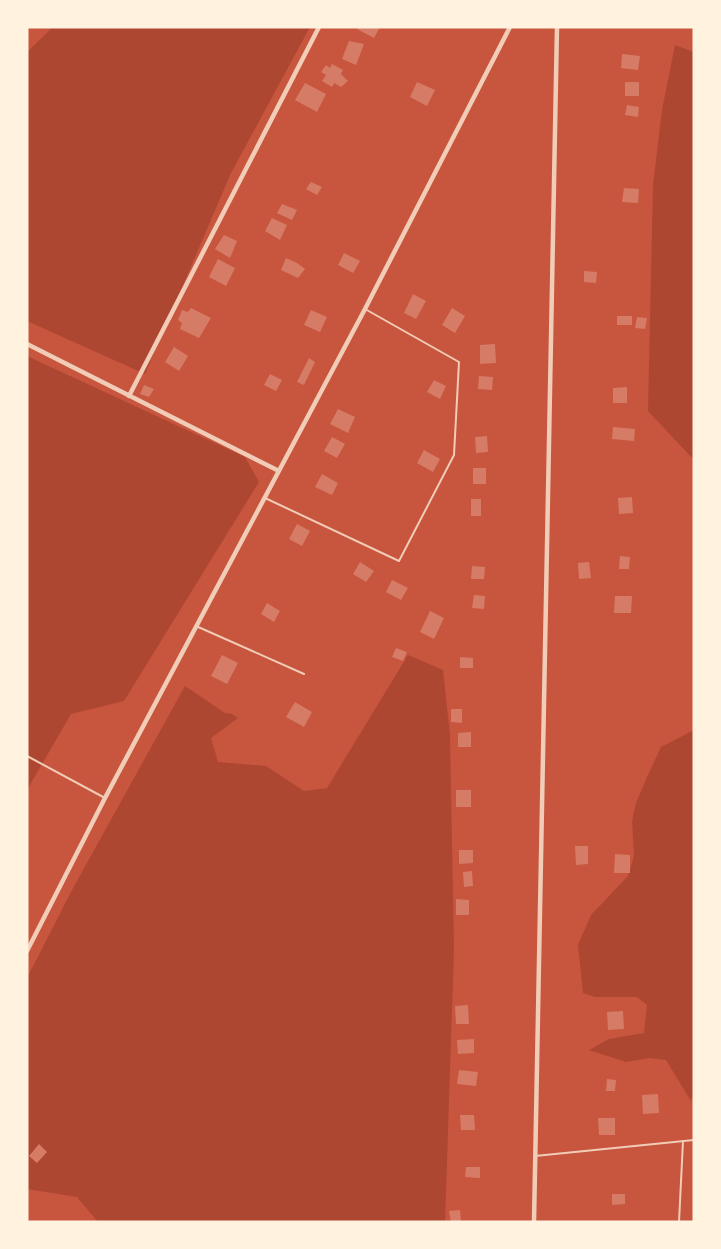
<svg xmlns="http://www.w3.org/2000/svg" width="721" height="1249" viewBox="0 0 721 1249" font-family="Commissioner,sans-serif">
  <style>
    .green { fill: #ae4732 }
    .building { fill: #d67c66 }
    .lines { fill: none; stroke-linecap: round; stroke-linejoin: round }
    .service { stroke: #f1ccb7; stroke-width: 2 }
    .minor { stroke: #f1ccb7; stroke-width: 4.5 }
  </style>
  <rect width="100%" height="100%" fill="#c8553d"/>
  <path class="green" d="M53 27H310L231 173 145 374 27 321V52Z
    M675 45 694 52V460L648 411 653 185 662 110Z
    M27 356 245 457 259 482 124 701 71 714 27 790Z
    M408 655 443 670 450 735 454 950 445 1222H98L77 1197 27 1189V978L72 890 185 686 225 713 232 714 238 718 211 738 218 762 266 766 304 791 327 788Z
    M694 730V1090L691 1101 666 1060 650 1058 626 1062 589 1050 609 1039 644 1033 647 1005 637 997H595L583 993 578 945 591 915 628 876 634 856 632 821 636 803 647 777 661 747Z"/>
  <path class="building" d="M359 27H380L374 38 357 29Z
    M349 41 364 44 356 65 342 59Z
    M622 54 640 56 638 70 621 68Z
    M332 64 343 70 341 74 348 81 341 87 334 83 332 87 322 81 326 75 321 72 326 65 330 68Z
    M417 82 435 90 427 106 410 97Z
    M625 82H639V96H625Z
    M305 83 326 94 317 112 295 100Z
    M627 105 639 107 638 117 625 115Z
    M311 182 322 187 317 195 306 189Z
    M624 188 639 189 638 203 622 202Z
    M282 204 297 210 292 220 277 213Z
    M272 218 287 225 280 240 265 231Z
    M224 235 237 241 230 258 215 249Z
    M344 253 360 261 353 273 338 265Z
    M286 258 297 263 305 269 298 278 281 270Z
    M218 259 235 268 226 286 209 277Z
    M584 271 597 272 596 283 584 282Z
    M413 294 426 301 416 319 404 313Z
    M191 308 211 318 199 338 180 329 182 323 178 320 182 310 188 312Z
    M452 308 465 316 455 333 442 325Z
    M311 310 327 317 320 332 304 325Z
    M617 316H632V325H617Z
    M637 317 647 318 645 329 635 328Z
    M495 344 496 363 480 364V345Z
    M174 347 188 356 179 371 165 362Z
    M309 358 315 362 304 385 297 382Z
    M270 374 282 380 276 391 264 385Z
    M479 376 493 377 492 390 478 389Z
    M434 380 446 386 440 399 427 392Z
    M144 385 154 389 149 397 140 394Z
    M627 387V403H613V388Z
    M338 409 355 417 348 433 330 424Z
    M613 427 635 429 634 441 612 439Z
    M487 436 488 452 476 453 475 437Z
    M332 437 345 444 337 458 324 451Z
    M424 450 440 459 433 472 417 463Z
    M473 468H486V484H473Z
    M322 474 338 483 332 495 315 487Z
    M632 497 633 513 619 514 618 498Z
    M471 499H481V516H471Z
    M297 524 310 531 302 546 289 539Z
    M620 556 630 557 629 569H619Z
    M360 562 374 571 366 582 353 574Z
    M589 562 591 578 579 579 578 563Z
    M472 566 485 567 484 579H471Z
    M392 580 408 588 401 600 386 592Z
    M474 595 485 596 484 609 472 608Z
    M615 596H632L631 613H614Z
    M267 603 280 611 274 622 261 614Z
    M430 611 444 618 434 639 420 632Z
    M396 648 407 652 403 661 392 657Z
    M222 655 238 663 227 684 211 676Z
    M460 657 473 658V668H460Z
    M295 702 312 712 304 727 286 717Z
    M451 709H462V723L451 722Z
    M471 732V747H458V733Z
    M456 790H471V807H456Z
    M575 846H588V864L576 865Z
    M459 850H473V863L459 864Z
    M615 854 630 855V873H614Z
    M472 871 473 886 464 887 463 872Z
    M456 899 469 900V915H456Z
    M468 1005 469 1024H456L455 1006Z
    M623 1011 624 1029 608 1030 607 1012Z
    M474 1039V1053L458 1054 457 1040Z
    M459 1070 478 1072 476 1086 457 1084Z
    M607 1079 616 1080 615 1091H606Z
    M658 1094 659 1113 643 1114 642 1095Z
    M460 1115H474L475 1130H461Z
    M598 1118H615V1135H599Z
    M39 1144 47 1152 37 1163 29 1156Z
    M466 1167H480V1178L465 1177Z
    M612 1194H625V1204L612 1205Z
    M460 1210 461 1221 451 1222 449 1211Z"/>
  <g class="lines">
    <path class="service" d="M265 498 399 561 454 455 459 362 365 309
      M196 626 304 674
      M27 756 105 798
      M535 1156 694 1140
      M679 1222 683 1141"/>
    <path class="minor" d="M27 344 279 471
      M129 396 319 27
      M27 951 105 798 365 309 510 27
      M534 1222 557 27"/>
  </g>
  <rect width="721" height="1249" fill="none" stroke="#fff3e0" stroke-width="57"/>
</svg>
